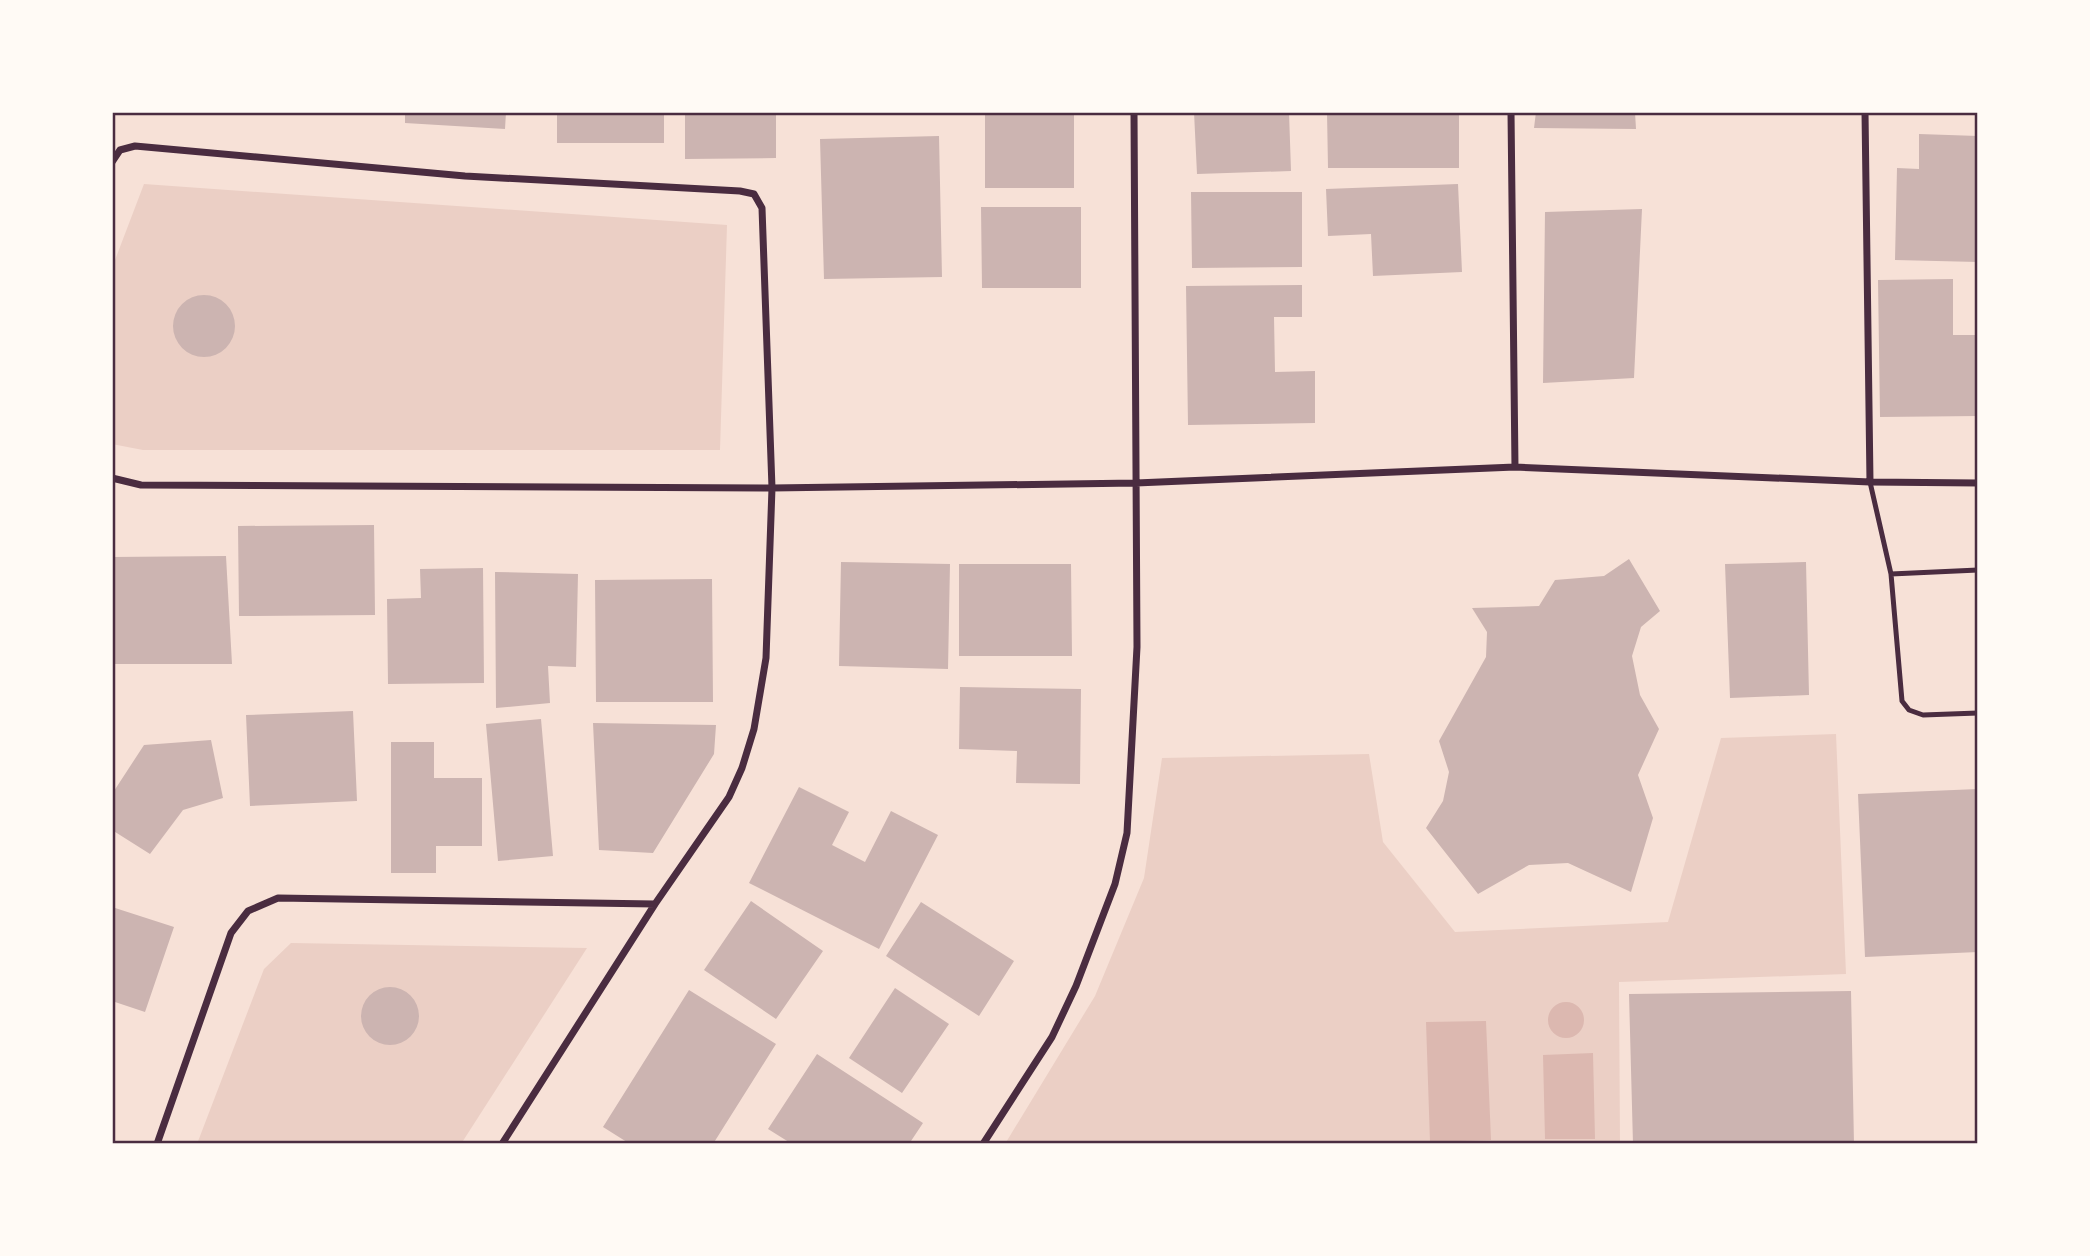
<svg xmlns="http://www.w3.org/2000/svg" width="2090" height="1256" viewBox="0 0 2090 1256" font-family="Overpass,sans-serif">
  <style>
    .green { fill: #ebcfc5 }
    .water { fill: #dcb8b0 }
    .building { fill: #ccb4b1 }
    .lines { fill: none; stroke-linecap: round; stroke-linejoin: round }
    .service { stroke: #4a2c40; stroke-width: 5 }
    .minor { stroke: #4a2c40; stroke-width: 7 }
    .neatline { fill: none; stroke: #4a2c40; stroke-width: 2.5 }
  </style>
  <rect width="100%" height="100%" fill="#f7e1d7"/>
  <path class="green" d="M144 184 727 225 720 450H143L112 444V268Z
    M1836 734 1846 974 1619 982 1620 1144H1005L1095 996 1144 878 1162 758 1369 754 1383 842 1455 932 1668 922 1721 738Z
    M291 943 587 948 461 1144H197L264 969Z"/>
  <path class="water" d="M1548 1020a18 18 0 1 1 36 0a18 18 0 1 1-36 0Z
    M1486 1021 1491 1140 1430 1142 1426 1022Z
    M1593 1053 1595 1139H1545L1543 1055Z"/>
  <path class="building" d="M405 112H506L505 129 405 123Z
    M557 112H664V143H557Z
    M685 112H776V158L685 159Z
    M985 112H1074V188H985Z
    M1194 112H1289L1291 171 1197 174Z
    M1327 112H1459V168H1328Z
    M1536 112H1635L1636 129 1534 128Z
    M1919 134 1978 136V262L1895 260 1897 168 1919 169Z
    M939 136 942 277 824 279 820 139Z
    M1458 184 1462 272 1373 276 1371 234 1328 236 1326 189Z
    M1191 192H1302V267L1192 268Z
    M981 207H1081V288H982Z
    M1642 209 1634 378 1543 383 1545 212Z
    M1953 279V335H1978V416L1880 417 1878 280Z
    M1302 285V317H1274L1275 372 1315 371V423L1188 425 1186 286Z
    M173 326a31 31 0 1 1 62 0a31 31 0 1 1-62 0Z
    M374 525 375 615 239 616 238 526Z
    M226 556 232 664H112V557Z
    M1629 559 1660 611 1641 627 1632 656 1640 695 1659 729 1638 775 1653 818 1631 892 1568 863 1529 865 1478 894 1426 828 1443 801 1449 772 1439 741 1486 657 1487 632 1472 608 1539 606 1555 580 1604 576Z
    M841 562 950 564 948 669 839 666Z
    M1806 562 1809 695 1730 698 1725 564Z
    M959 564H1071L1072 656H959Z
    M483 568 484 683 388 684 387 599 421 598 420 569Z
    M495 572 578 574 576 667 548 666 550 703 496 708Z
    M712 579 713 702H596L595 580Z
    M960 687 1081 689 1080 784 1016 783 1017 751 959 749Z
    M353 711 357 801 250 806 246 715Z
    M541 719 553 856 498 861 486 724Z
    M593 723 716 725 714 754 653 853 599 850Z
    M211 740 223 798 183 810 150 854 112 830V790L114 791 144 745Z
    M391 742H434V778H482V846H436V873H391Z
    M799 787 849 812 832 845 865 862 891 811 938 835 879 949 749 883Z
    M1978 789V952L1865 957 1858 794Z
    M751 901 823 951 776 1019 704 970Z
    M921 902 1014 961 979 1016 886 956Z
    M112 907 174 927 145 1012 112 1001Z
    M361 1016a29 29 0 1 1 58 0a29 29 0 1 1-58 0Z
    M895 988 949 1024 902 1093 849 1058Z
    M689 990 776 1044 713 1144H630L603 1127Z
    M1851 991 1854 1144H1633L1629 994Z
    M817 1054 923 1123 909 1144H792L768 1129Z"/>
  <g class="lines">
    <path class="service" d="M1870 482 1891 574 1902 701 1909 710 1923 715 1978 713
      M1891 574 1978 570"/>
    <path class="minor" d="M1511 112 1515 467
      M1865 112 1870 482
      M112 162 120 150 135 146 465 176 740 191 754 194 762 208 772 488 766 658 754 729 742 768 729 797 655 904 502 1144
      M112 478 141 485 772 488 1136 483 1515 467 1870 482 1978 483
      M157 1144 231 933 248 911 278 898 655 904
      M983 1144 1052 1037 1076 986 1115 884 1127 833 1137 647 1134 112"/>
  </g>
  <rect width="2090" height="1256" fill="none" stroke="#fffaf5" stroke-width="228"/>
  <rect x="114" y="114" width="1862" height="1028" class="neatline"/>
</svg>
